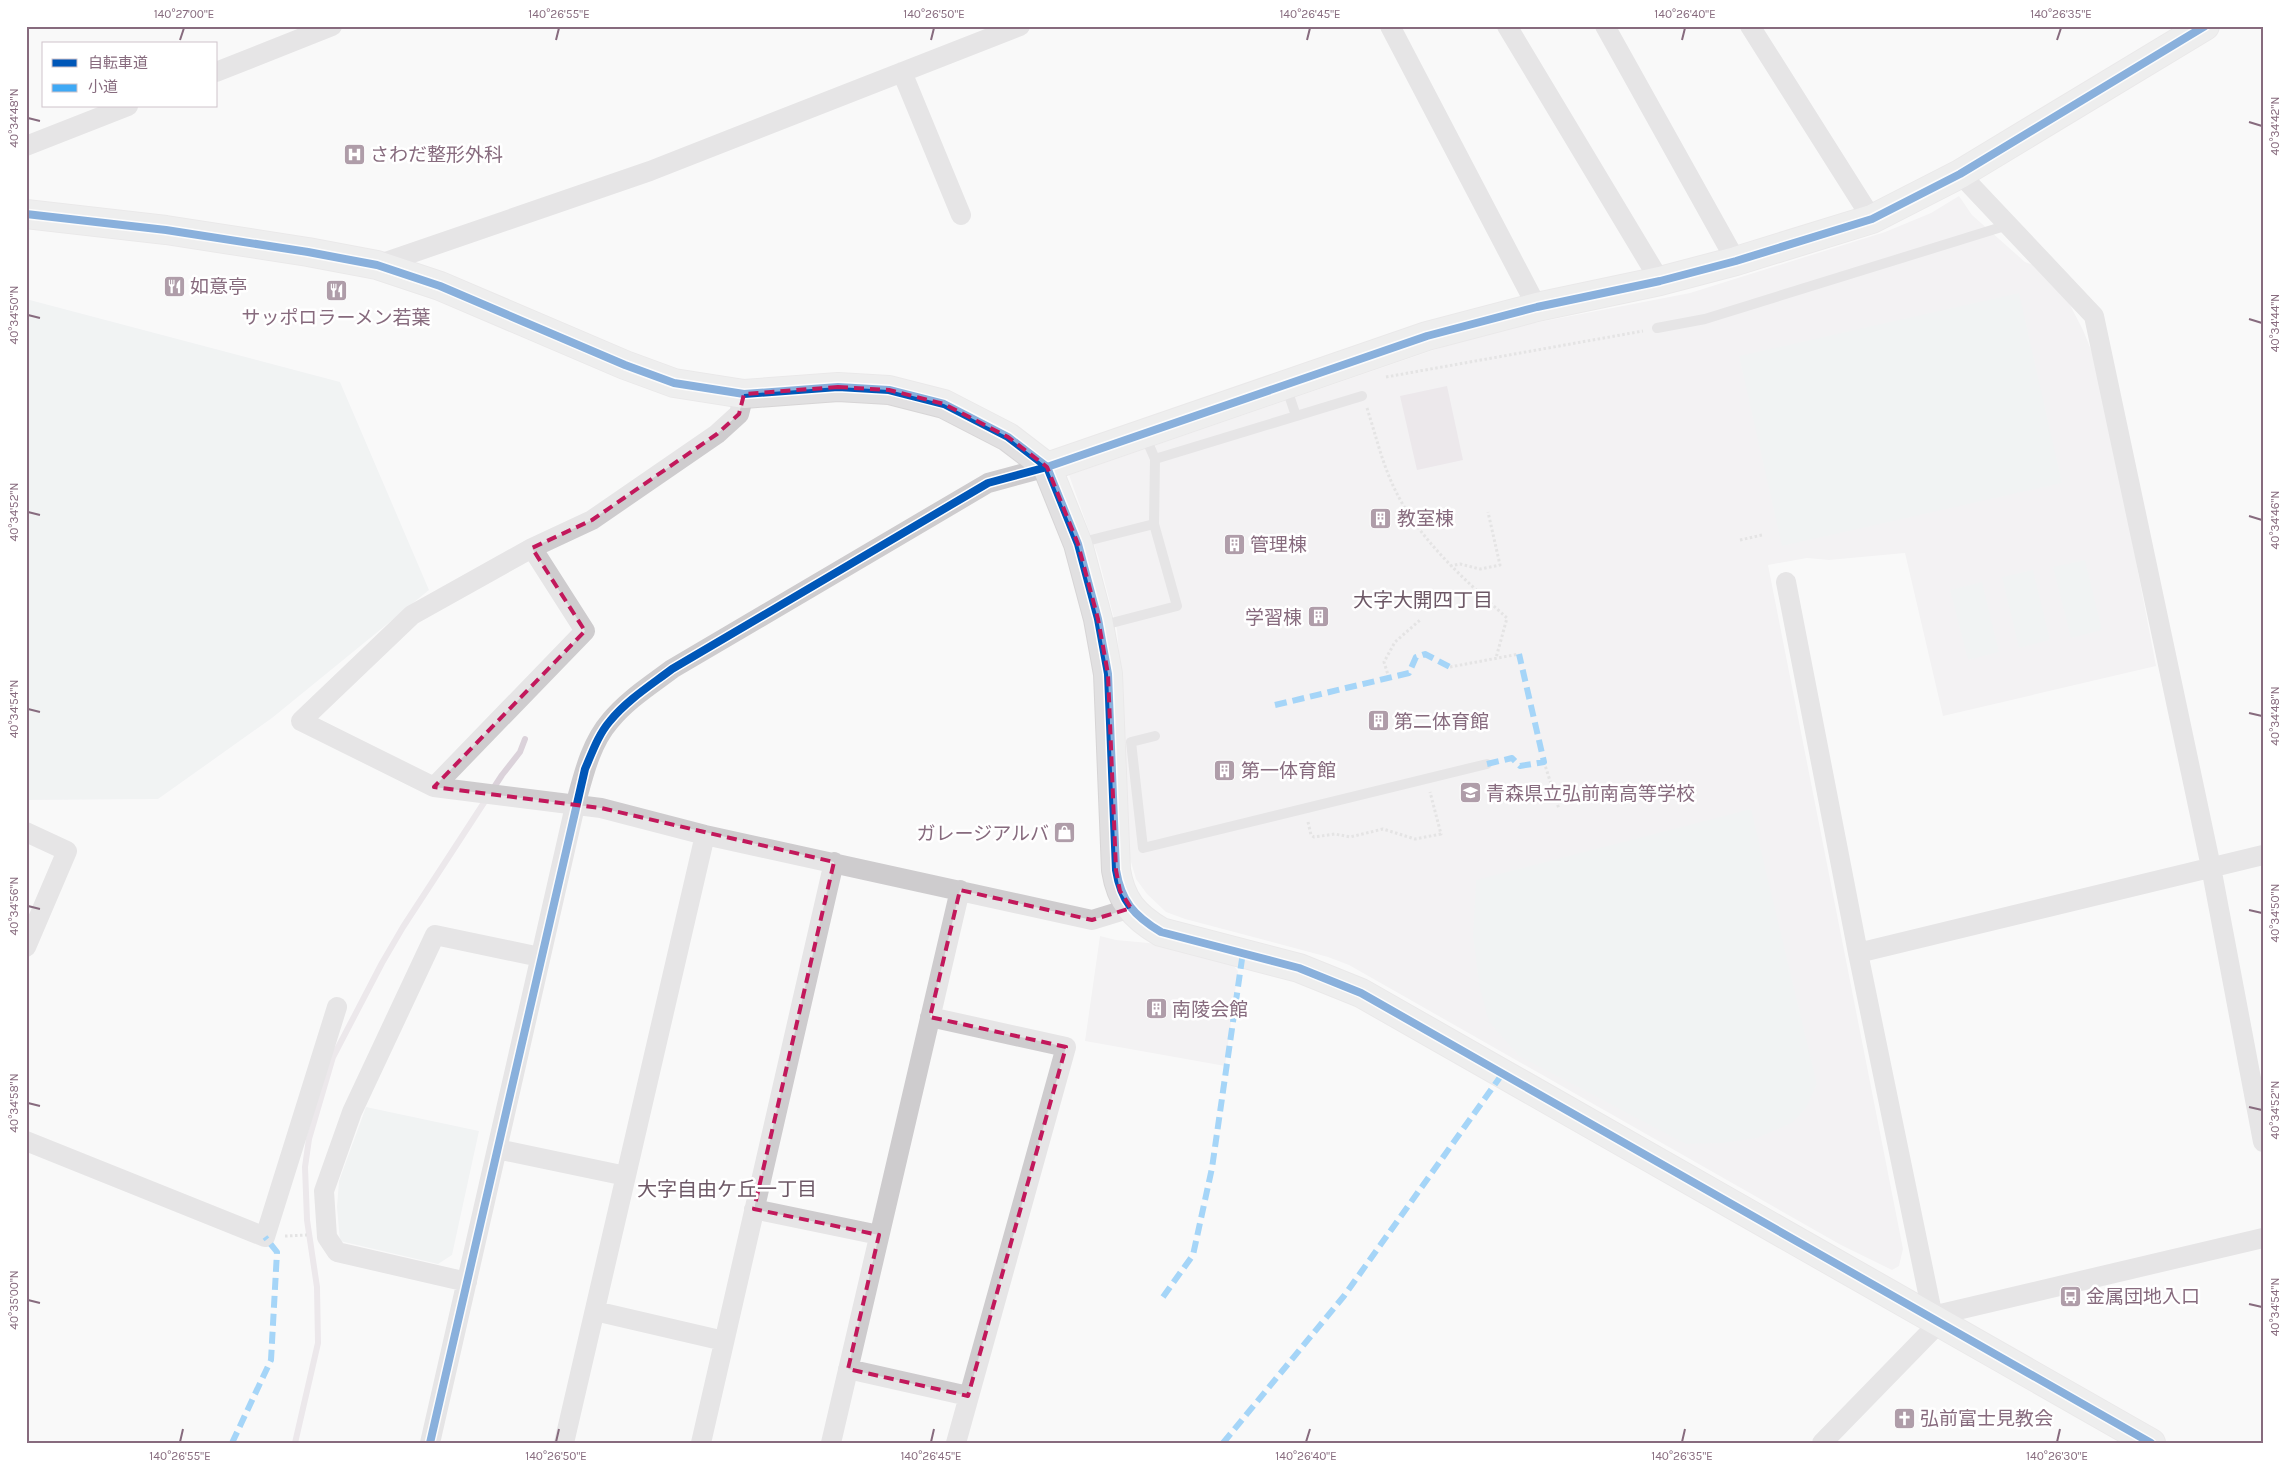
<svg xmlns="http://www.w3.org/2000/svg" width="2289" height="1469" viewBox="0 0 2289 1469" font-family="Karla,'Noto Sans JP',sans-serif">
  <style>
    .built { fill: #ebe9eb }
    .green { fill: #e7eaec }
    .water { fill: #dbd2da }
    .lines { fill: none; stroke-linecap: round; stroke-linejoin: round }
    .stream { stroke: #dbd2da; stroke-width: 6 }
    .secondary-casing { stroke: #d7d5d6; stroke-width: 30 }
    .path { stroke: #cbc9ca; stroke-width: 3; stroke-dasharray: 2.5 2.5; stroke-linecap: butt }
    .lane { stroke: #ceccce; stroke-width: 10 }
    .street { stroke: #ceccce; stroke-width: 20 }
    .secondary { stroke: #e1e0e1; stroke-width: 28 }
    .quiet { stroke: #3fa9f5; stroke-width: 6; stroke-dasharray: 12 6; stroke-linecap: butt }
    .cycleway-casing { stroke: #fff; stroke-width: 11 }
    .cycleway { stroke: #0057b8; stroke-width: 8 }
    .marked { fill: none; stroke: #c2185b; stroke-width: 4; stroke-dasharray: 10 6; stroke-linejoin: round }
    .ticks { fill: none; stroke: #876b7e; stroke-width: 2 }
    .labels { text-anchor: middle; stroke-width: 5; stroke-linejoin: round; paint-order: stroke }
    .poi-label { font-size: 19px; fill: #876b7e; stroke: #fff; text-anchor: start }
    .neighbourhood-label { font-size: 20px; fill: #6d5866; stroke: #fff }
    .neatline { fill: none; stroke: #876b7e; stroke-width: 2 }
    .ticks-label { font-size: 12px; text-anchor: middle; fill: #876b7e }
  </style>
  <rect width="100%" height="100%" fill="#f9f9f9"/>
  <path class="built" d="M1959 196 1972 215 2025 262 2044 269 2068 301 2083 330 2096 362 2103 389 2156 666 1943 716 1905 553 1829 560 1807 558 1768 565 1903 1249 1899 1266 1892 1270 1841 1245 1349 965 1328 957 1185 919 1166 912 1147 894 1136 879 1129 855 1125 731 1117 630 1098 556 1069 475 1483 333 1690 293 1885 232 1931 213Z
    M1100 936 1116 940 1149 943 1230 961 1238 971 1225 1066 1085 1041Z"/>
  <path class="green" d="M2019 293 2062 483 1782 546 1739 356Z
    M26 299 340 382 429 590 272 718 158 799 26 800Z
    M2085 560 2102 630 2071 638 2053 567Z
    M2033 570 2050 640 2019 648 2002 577Z
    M1982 582 1999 652 1968 660 1950 590Z
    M1751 809 1817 1084 1806 1108 1792 1123 1757 1138 1723 1143 1686 1144 1519 1056 1489 1022 1480 989 1473 936 1476 880Z
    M366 1107 479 1131 452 1255 438 1264 340 1241 337 1207 339 1181Z"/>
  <path class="water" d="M1447 386 1463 460 1417 470 1400 396Z"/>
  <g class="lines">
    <path class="stream" d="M295 1443 318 1343 317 1287 307 1220 305 1167 309 1139 333 1057 382 963 403 927 502 775 520 752 525 739"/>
    <defs>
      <path id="secondary" d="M26 214 166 230 308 252 377 265 440 286 625 365 674 383 744 394 838 387 889 390 944 404 1008 437 1047 467 1078 544 1098 619 1108 674 1116 870C1121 901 1134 916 1161 932L1299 968 1361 993 2151 1443
        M1047 467 1427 336 1537 307 1660 281 1736 261 1872 219 1960 174 2205 26"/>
    </defs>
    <use href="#secondary" class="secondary-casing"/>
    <path class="path" d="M1386 377 1643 331
      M1367 408C1375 433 1381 458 1391 481 1415 537 1463 578 1507 618L1496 658
      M1740 540 1762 535
      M1450 566 1460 564 1480 569 1500 565 1488 512
      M1450 667 1519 654
      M1389 678 1384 662 1395 642 1420 620
      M1544 762 1559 809
      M1308 822 1311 835 1314 837 1335 834 1350 837 1383 829 1415 839 1441 834 1430 792
      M285 1236 307 1235"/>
    <path class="lane" d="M1657 328 1705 319 2008 225
      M1286 386 1296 416
      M1155 459 1362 396
      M1079 543 1154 524
      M1100 626 1177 606 1154 524 1155 459 1145 436
      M1155 736 1131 742 1143 848 1487 764"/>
    <path class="street" d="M1390 26 1537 307
      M1507 26 1660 281
      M1605 26 1736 261
      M1750 26 1872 219
      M216 72 332 26
      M902 72 961 215
      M26 146 128 106
      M1960 174 2094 316 2211 867 2263 1142
      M377 265 650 171 1020 26
      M532 548 592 520 717 434 739 414 744 394
      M1786 582 1858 953 1935 1327 1822 1443
      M434 787 585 631 532 548 412 615 301 721 434 787 601 808 705 835 1092 920 1131 908
      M26 832 67 851 26 947
      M1858 953 2263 855
      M930 1017 1066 1047 956 1443
      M26 1141 265 1237 337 1007
      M497 1149 626 1176
      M754 1209 879 1235
      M467 1282 337 1252 327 1237 324 1191 352 1112 435 935 540 957
      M595 1311 724 1341
      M1932 1316 2263 1238
      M848 1369 968 1396
      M430 1443 575 806C583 777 590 744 610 721 627 700 651 685 672 669L988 483 1047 467
      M564 1443 705 835
      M701 1443 834 862
      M831 1443 960 890"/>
    <use href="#secondary" class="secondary"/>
    <path class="quiet" d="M1275 705 1409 673 1416 657 1425 654 1450 667
      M1487 764 1512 758 1520 766 1544 762 1519 654
      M1163 1297 1193 1255 1212 1168 1243 952
      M232 1443 271 1360 277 1252 265 1237
      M1223 1443 1344 1296 1503 1073"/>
    <defs>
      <path id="cycleway" d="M26 214 166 230 308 252 377 265 440 286 625 365 674 383 744 394 838 387 889 390 944 404 1008 437 1047 467 1078 544 1098 619 1108 674 1116 870C1121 901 1134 916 1161 932L1299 968 1361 993 2151 1443
        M430 1443 585 769C592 753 598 735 610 721 627 700 651 685 672 669L988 483 1047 467 1427 336 1537 307 1660 281 1736 261 1872 219 1960 174 2205 26"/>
    </defs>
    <use href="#cycleway" class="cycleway-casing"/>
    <use href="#cycleway" class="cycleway"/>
  </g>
  <path d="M0 0H2289V1469H0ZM838 387 889 390 944 404 1008 437 1047 467 1078 544 1098 619 1108 674 1116 870 1120 891 1131 908 1092 920 960 890 930 1017 1066 1047 968 1396 848 1369 879 1235 754 1209 834 862 601 808 434 787 585 631 532 548 592 520 717 434 739 414 744 394Z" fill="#f9f9f9" fill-opacity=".55" fill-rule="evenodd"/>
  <path class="marked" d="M838 387 889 390 944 404 1008 437 1047 467 1078 544 1098 619 1108 674 1116 870 1120 891 1131 908 1092 920 960 890 930 1017 1066 1047 968 1396 848 1369 879 1235 754 1209 834 862 601 808 434 787 585 631 532 548 592 520 717 434 739 414 744 394Z"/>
  <path class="ticks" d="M180 40 184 28M556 40 559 28M931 40 934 28M1307 40 1310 28M1682 40 1685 28M2057 40 2061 28M28 118 40 121M2249 122 2262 126M28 315 40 318M2249 319 2262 323M28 512 40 515M2249 516 2262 520M28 709 40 712M2249 713 2262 716M28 906 40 909M2249 910 2262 913M28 1103 40 1106M2249 1107 2262 1110M28 1300 40 1303M2249 1304 2262 1307M180 1442 183 1429M556 1442 559 1429M931 1442 934 1429M1306 1442 1310 1429M1682 1442 1685 1429M2057 1442 2060 1429"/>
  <defs>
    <symbol id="hospital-square" viewBox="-11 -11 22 22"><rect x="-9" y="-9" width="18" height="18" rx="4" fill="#af9da9" stroke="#fff"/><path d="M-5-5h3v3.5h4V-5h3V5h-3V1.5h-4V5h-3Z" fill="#fff"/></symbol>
    <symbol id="restaurant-square" viewBox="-11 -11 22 22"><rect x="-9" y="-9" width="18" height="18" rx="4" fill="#af9da9" stroke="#fff"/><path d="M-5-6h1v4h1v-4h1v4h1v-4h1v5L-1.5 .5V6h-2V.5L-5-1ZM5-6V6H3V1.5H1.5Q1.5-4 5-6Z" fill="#fff"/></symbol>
    <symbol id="building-square" viewBox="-11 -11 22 22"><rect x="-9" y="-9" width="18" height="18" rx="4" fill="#af9da9" stroke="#fff"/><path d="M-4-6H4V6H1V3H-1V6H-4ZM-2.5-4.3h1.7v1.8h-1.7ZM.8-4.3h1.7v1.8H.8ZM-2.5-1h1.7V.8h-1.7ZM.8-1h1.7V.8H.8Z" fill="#fff"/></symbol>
    <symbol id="school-square" viewBox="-11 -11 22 22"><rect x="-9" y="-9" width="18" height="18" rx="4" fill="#af9da9" stroke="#fff"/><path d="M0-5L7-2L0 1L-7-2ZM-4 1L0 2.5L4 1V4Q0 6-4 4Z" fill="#fff"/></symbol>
    <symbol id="shop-square" viewBox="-11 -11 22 22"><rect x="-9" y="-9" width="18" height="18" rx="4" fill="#af9da9" stroke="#fff"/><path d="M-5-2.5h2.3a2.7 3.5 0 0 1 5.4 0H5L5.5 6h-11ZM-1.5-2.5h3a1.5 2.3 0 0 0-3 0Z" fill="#fff"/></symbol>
    <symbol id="bus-square" viewBox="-11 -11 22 22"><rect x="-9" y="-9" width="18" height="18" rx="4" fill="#af9da9" stroke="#fff"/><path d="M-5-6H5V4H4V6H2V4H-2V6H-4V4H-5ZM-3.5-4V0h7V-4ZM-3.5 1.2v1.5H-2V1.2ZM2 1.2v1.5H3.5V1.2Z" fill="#fff"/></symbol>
    <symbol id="church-square" viewBox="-11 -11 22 22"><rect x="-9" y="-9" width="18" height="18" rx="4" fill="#af9da9" stroke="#fff"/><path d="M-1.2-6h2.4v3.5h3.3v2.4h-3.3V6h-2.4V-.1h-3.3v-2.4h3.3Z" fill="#fff"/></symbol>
  </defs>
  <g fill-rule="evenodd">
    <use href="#hospital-square" x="342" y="142" width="25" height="25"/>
    <use href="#restaurant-square" x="162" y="274" width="25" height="25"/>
    <use href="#restaurant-square" x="324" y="278" width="25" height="25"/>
    <use href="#building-square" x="1368" y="506" width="25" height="25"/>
    <use href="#building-square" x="1222" y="532" width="25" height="25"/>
    <use href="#building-square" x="1306" y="604" width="25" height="25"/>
    <use href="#building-square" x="1366" y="708" width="25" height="25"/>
    <use href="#building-square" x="1212" y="758" width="25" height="25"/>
    <use href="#school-square" x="1458" y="780" width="25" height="25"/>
    <use href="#shop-square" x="1052" y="820" width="25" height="25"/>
    <use href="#building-square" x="1144" y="996" width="25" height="25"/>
    <use href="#bus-square" x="2058" y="1284" width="25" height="25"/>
    <use href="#church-square" x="1892" y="1406" width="25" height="25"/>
  </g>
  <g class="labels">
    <g class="poi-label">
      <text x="370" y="161">さわだ整形外科</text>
      <text x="190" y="293">如意亭</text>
      <text x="336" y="324" text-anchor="middle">サッポロラーメン若葉</text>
      <text x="1397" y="525">教室棟</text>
      <text x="1250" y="551">管理棟</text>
      <text x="1302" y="624" text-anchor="end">学習棟</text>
      <text x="1394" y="728">第二体育館</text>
      <text x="1241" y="777">第一体育館</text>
      <text x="1486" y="800">青森県立弘前南高等学校</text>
      <text x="1049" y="840" text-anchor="end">ガレージアルバ</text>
      <text x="1172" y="1016">南陵会館</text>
      <text x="2086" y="1303">金属団地入口</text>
      <text x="1920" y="1425">弘前富士見教会</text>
    </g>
    <g class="neighbourhood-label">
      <text x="1423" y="607">大字大開四丁目</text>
      <text x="727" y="1196">大字自由ケ丘一丁目</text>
    </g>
  </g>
  <rect width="2289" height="1469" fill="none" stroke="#ffffff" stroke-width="55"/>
  <rect x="42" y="42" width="175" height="65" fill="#ffffff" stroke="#cfc4cb"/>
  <rect x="52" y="59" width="25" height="8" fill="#0057b8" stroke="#cfc4cb"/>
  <text x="88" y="68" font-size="15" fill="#876b7e">自転車道</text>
  <rect x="52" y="84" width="25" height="8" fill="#3fa9f5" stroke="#cfc4cb"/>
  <text x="88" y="92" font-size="15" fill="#876b7e">小道</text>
  <rect x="28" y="28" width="2234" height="1414" class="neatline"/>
  <g class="ticks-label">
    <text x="184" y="18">140°27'00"E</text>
    <text x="559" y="18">140°26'55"E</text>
    <text x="934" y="18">140°26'50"E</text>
    <text x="1310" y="18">140°26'45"E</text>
    <text x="1685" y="18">140°26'40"E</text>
    <text x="2061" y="18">140°26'35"E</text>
    <text transform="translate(14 118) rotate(-90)" y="4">40°34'48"N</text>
    <text transform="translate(2275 126) rotate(-90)" y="4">40°34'42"N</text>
    <text transform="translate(14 315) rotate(-90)" y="4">40°34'50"N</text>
    <text transform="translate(2275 323) rotate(-90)" y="4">40°34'44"N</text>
    <text transform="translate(14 512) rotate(-90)" y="4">40°34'52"N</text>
    <text transform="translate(2275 520) rotate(-90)" y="4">40°34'46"N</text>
    <text transform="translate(14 709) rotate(-90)" y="4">40°34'54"N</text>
    <text transform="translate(2275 716) rotate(-90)" y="4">40°34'48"N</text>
    <text transform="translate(14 906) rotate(-90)" y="4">40°34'56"N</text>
    <text transform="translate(2275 913) rotate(-90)" y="4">40°34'50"N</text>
    <text transform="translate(14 1103) rotate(-90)" y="4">40°34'58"N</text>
    <text transform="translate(2275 1110) rotate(-90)" y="4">40°34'52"N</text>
    <text transform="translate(14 1300) rotate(-90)" y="4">40°35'00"N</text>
    <text transform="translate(2275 1307) rotate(-90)" y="4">40°34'54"N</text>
    <text x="180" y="1460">140°26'55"E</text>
    <text x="556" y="1460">140°26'50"E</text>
    <text x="931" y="1460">140°26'45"E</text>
    <text x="1306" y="1460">140°26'40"E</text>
    <text x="1682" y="1460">140°26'35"E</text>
    <text x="2057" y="1460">140°26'30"E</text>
  </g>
</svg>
